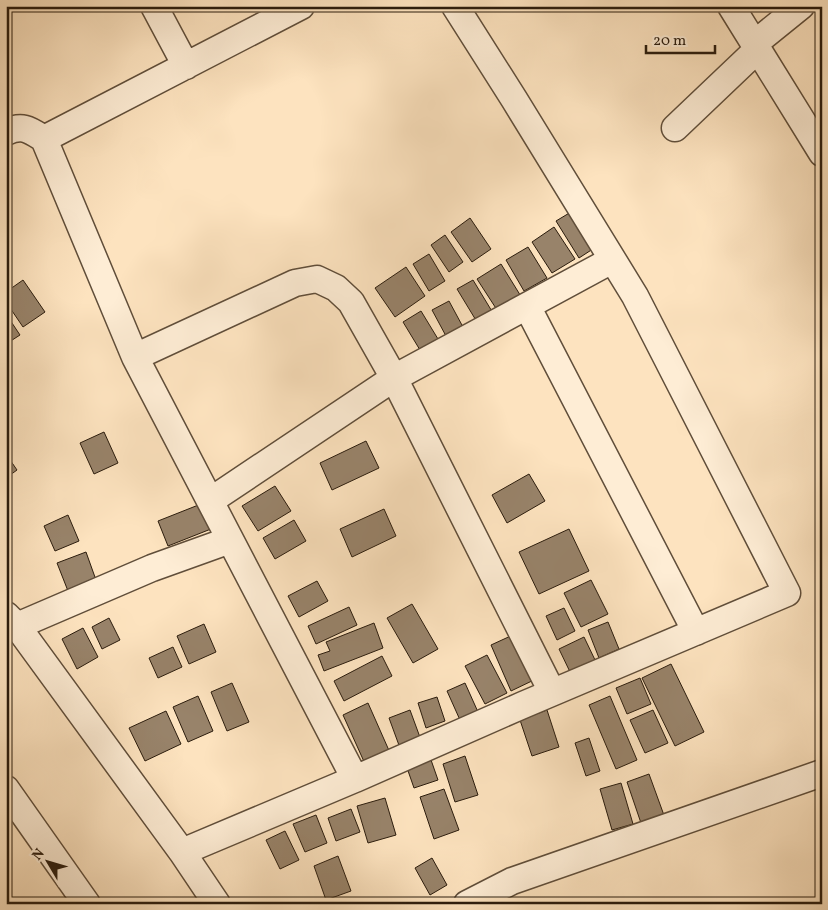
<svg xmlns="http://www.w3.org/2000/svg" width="828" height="910" viewBox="0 0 828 910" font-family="Vollkorn,serif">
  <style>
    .building { fill: #98836a; stroke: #2b1c0d }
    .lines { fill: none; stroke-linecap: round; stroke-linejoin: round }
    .minor-casing { stroke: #604e3a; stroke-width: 29 }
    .minor { stroke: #feedd5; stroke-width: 26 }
  </style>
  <rect width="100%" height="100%" fill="#fde3bf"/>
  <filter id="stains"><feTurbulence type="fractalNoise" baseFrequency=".004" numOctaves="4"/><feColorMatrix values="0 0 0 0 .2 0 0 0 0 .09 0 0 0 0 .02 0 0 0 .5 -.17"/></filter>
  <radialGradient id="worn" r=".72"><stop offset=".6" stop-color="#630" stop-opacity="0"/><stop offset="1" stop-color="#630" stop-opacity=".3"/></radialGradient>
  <path class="building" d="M576 209 599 245 579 258 556 221Z
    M470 218 491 249 472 262 451 232Z
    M554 227 575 259 552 273 532 242Z
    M445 235 463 262 449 272 431 245Z
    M528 247 547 278 524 291 506 260Z
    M429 254 445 281 429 291 413 264Z
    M501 264 522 298 499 313 477 279Z
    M406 267 425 296 395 317 375 288Z
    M23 280 45 312 23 327 6 302V292Z
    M473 280 493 313 477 322 457 289Z
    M449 301 463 327 446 336 432 310Z
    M421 311 438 339 420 350 403 322Z
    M6 314 20 335 6 344Z
    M104 432 118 463 94 474 80 443Z
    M366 441 379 468 332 490 320 463Z
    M6 454 17 470 6 478Z
    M529 474 545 501 507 523 492 495Z
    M275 486 291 511 258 531 242 506Z
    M206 502 216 527 168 546 158 521Z
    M384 509 396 536 352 557 340 529Z
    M68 515 79 541 55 551 44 526Z
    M294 520 306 541 275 559 263 538Z
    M569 529 589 571 539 594 519 552Z
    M86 552 96 580 68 591 57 563Z
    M591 580 608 614 581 627 564 593Z
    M317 581 328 601 299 617 288 596Z
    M412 604 438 649 413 663 387 618Z
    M349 607 357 625 316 644 308 626Z
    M564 608 575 631 557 640 546 616Z
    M109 618 120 640 102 649 92 627Z
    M608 622 619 649 599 658 588 630Z
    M374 623 383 648 324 671 318 655 330 651 326 642Z
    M204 624 216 652 189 664 177 636Z
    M83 628 98 657 77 669 62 639Z
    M515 634 536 679 511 691 491 645Z
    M584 637 596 662 571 674 559 649Z
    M173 647 182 667 158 678 149 658Z
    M487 655 507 693 485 704 465 666Z
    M382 656 392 676 344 701 334 681Z
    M671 664 704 732 675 746 642 678Z
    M640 678 651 704 627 714 616 688Z
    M232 683 249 722 227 731 211 692Z
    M465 683 478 712 460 720 447 691Z
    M198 696 213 731 188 742 173 707Z
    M610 696 637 760 616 769 589 705Z
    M437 697 445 721 426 728 418 703Z
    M368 703 391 755 366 766 343 715Z
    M410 710 421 740 400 748 389 718Z
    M547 710 559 747 532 756 520 720Z
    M653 710 668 743 645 753 630 720Z
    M166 711 181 744 145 761 129 728Z
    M589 738 600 771 586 776 575 743Z
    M465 756 478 795 455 802 443 764Z
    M430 757 438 780 414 788 406 765Z
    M649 774 665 818 642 826 627 782Z
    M621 783 633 824 612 830 600 789Z
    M444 789 459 830 434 839 420 797Z
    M385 798 396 835 368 843 357 806Z
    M351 809 360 832 336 841 328 818Z
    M316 815 327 843 305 852 293 824Z
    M285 831 299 860 280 869 266 840Z
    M338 856 351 891 326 900 314 866Z
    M432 858 447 885 430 895 415 868Z"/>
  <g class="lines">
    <defs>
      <path id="minor" d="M154 6 186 66
        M731 6 822 153
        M754 44 801 6
        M675 128 757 50
        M6 132C23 124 30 130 44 139L135 357 355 779 182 852 217 904
        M44 139 301 6
        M527 306 696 632
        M135 357 295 283 317 279 336 288 351 302 394 378 210 501
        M6 615 17 626 182 852
        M17 626 152 568 230 540
        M552 692 394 378 612 260
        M355 779 523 705 787 593 635 296 514 99 455 6
        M6 789 87 904
        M467 904 512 881 822 773"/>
    </defs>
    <use href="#minor" class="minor-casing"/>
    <use href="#minor" class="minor"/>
  </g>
  <rect width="828" height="910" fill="none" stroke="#fde3bf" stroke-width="25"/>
  <rect x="8" y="8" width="813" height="895" fill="none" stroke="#2b1c0d" stroke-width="2.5"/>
  <rect x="12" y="12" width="803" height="885" fill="none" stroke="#2b1c0d"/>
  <g transform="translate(48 862) rotate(308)" stroke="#feedd5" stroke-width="4" paint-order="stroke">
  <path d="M0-4L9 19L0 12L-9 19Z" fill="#2b1c0d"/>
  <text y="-8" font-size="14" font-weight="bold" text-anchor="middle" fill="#2b1c0d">N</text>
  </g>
  <path d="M646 45v8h69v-8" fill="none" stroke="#2b1c0d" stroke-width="2.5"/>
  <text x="653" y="45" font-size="15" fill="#2b1c0d" stroke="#feedd5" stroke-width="4" paint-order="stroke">20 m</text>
  <rect width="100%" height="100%" filter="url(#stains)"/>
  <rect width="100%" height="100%" fill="url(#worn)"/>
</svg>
